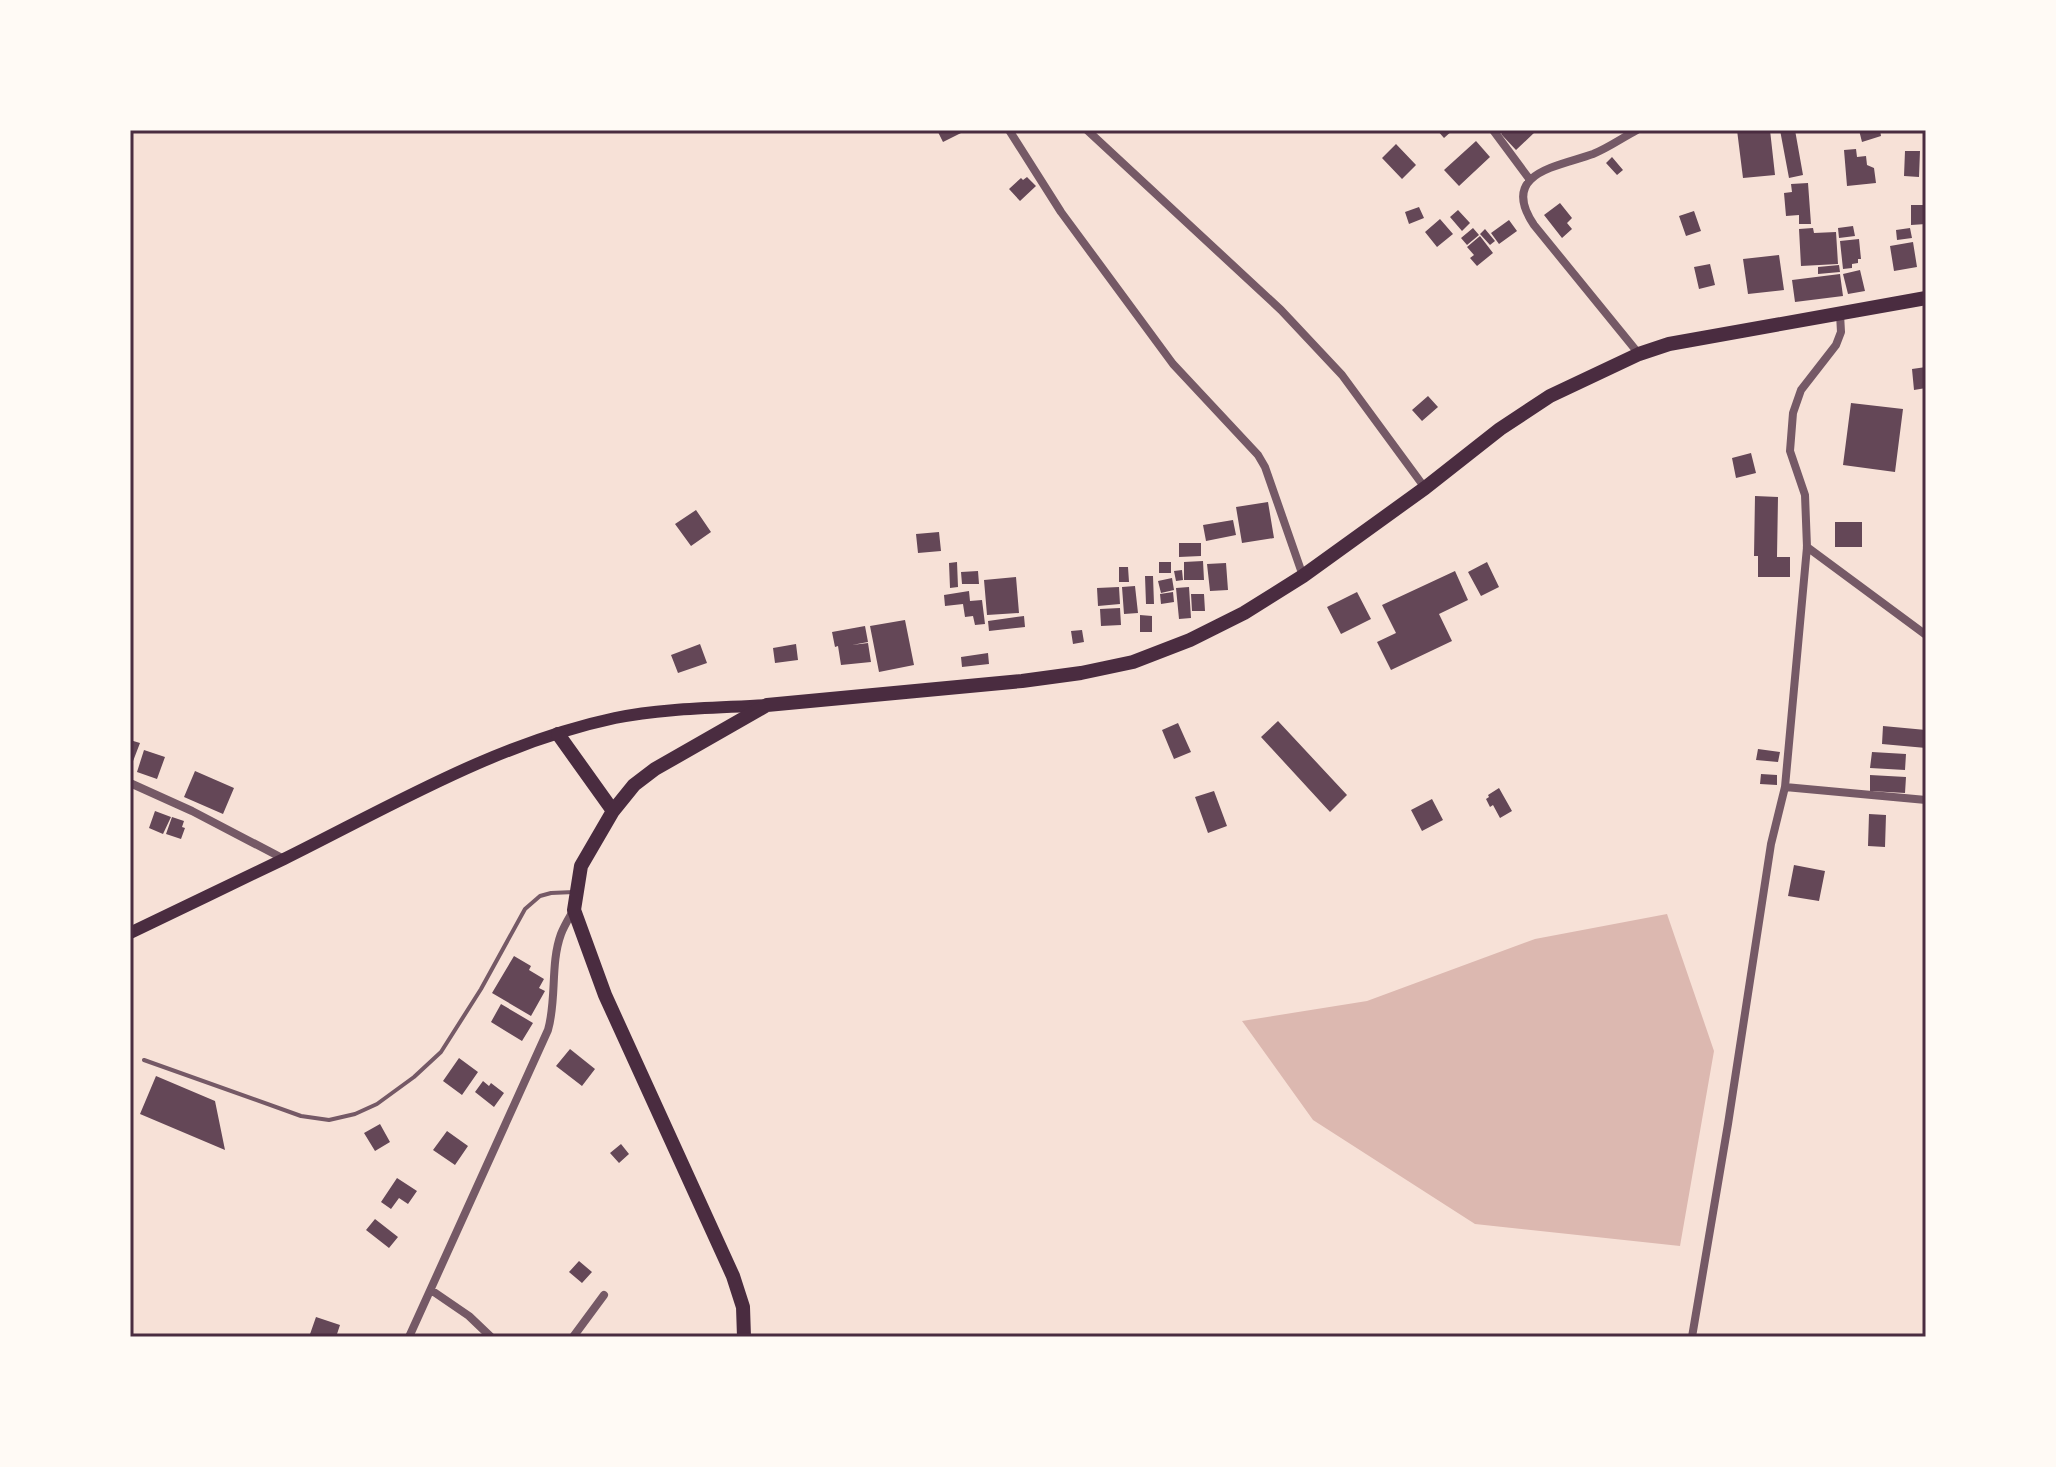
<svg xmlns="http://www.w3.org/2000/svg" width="2056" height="1467" viewBox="0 0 2056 1467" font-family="Roboto,sans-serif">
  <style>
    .water { fill: #dcb8b0 }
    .building { fill: #644757 }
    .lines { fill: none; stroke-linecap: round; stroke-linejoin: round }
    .service { stroke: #755966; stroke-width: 4 }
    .minor { stroke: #755966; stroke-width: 8 }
    .secondary { stroke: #4a2c40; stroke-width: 12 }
    .trunk { stroke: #4a2c40; stroke-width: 14 }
    .neatline { fill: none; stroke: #4a2c40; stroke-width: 3 }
  </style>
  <rect width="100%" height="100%" fill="#f7e1d7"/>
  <path class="water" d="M1667 914 1714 1051 1680 1246 1475 1224 1313 1120 1242 1021 1367 1001 1535 939Z"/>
  <path class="building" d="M941 130H967L943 142 938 132Z
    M1437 130H1453L1444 138Z
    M1505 130H1534L1535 132 1516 150 1501 134Z
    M1737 130H1770L1775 175 1743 178Z
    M1780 130H1795L1803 175 1789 178Z
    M1859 130H1880L1881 136 1862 142Z
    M1476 141 1490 157 1459 186 1444 170Z
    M1396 144 1416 165 1402 179 1382 158Z
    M1856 149 1857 157 1866 156 1867 165 1874 168 1876 183 1847 186 1844 150Z
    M1905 151H1920L1919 177 1904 176Z
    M1612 157 1623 170 1617 175 1606 163Z
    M1027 177 1036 186 1020 201 1009 189 1021 178 1023 180Z
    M1808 183 1811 224H1799V215L1786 216 1784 193 1792 192 1791 184Z
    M1560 203 1572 218 1567 223 1572 229 1562 238 1544 215Z
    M1911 205H1926V224L1911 225Z
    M1419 207 1424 218 1409 224 1405 212Z
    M1458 210 1470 223 1462 231 1450 217Z
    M1694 211 1701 231 1686 236 1679 216Z
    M1440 219 1453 234 1437 247 1425 232Z
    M1509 220 1517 231 1499 244 1491 233Z
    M1853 226 1855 236 1839 238 1838 228Z
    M1473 228 1479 235 1467 245 1461 238Z
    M1813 228 1814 233 1836 232 1838 264 1801 266 1799 229Z
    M1910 228 1912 238 1897 240 1896 230Z
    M1485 229 1495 241 1490 245 1480 234Z
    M1480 236 1493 253 1477 266 1470 258 1474 255 1467 247Z
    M1859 239 1861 259H1858V263L1852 264V268L1843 269 1840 241Z
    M1913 242 1917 267 1894 271 1890 246Z
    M1779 255 1784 290 1748 294 1743 259Z
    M1710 264 1715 285 1699 289 1694 267Z
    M1839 265 1840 272 1818 274V267Z
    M1860 270 1865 291 1848 294 1843 274Z
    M1840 274 1843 296 1795 302 1792 280Z
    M1926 367V388L1914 390 1912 369Z
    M1428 396 1438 407 1422 421 1412 410Z
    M1851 403 1903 409 1895 472 1843 465Z
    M1751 453 1756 473 1736 478 1732 458Z
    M1755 496 1778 497 1777 557H1790V577H1758V556H1754Z
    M1268 502 1274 538 1242 543 1236 507Z
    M696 510 711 532 691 546 675 524Z
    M1233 520 1236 535 1206 541 1203 525Z
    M1835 522H1862V547H1835Z
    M939 532 941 551 918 553 916 534Z
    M1179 543H1201V556L1179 557Z
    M1203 561 1204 580H1184V562Z
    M957 562 958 587 950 588 949 563Z
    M1159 562H1171V573H1159Z
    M1487 562 1499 587 1481 596 1468 572Z
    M1226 563 1228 590 1210 591 1207 564Z
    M1119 567H1128L1129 582H1119Z
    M1182 570 1183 580 1176 581 1174 571Z
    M978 571 979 584H962L961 572Z
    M1455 571 1468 600 1439 614 1452 641 1391 670 1377 642 1396 633 1382 605Z
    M1145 576H1153L1154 604H1146Z
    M1016 577 1019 613 987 615 984 580Z
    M1172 578 1174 590 1161 593 1158 581Z
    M1135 586 1138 613 1124 614 1122 587Z
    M1119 587 1120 604 1098 606 1097 588Z
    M1189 587 1191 618 1179 619 1176 588Z
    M969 591 970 601 982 600 985 624 975 625 973 616 965 617 963 604 945 606 944 595Z
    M1173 592 1174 602 1161 604 1160 594Z
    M1357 592 1371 619 1341 634 1327 607Z
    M1191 594H1204L1205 611H1192Z
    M1120 608 1121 625 1101 626 1100 609Z
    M1140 615 1152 616V632H1140Z
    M1024 616 1025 627 989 631 988 621Z
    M905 620 914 665 879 672 870 626Z
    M865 626 868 642 852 645 868 643 871 662 841 665 838 646 835 647 832 632Z
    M1082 630 1084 642 1073 644 1071 631Z
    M700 644 707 663 678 673 671 655Z
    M796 644 798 660 775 663 773 648Z
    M988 653 989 664 962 667 961 657Z
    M1278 721 1347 795 1330 812 1261 737Z
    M1178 723 1191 752 1174 759 1162 730Z
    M1883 726 1926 730V748L1882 744Z
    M130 740 140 743 130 769Z
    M1758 749 1780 752 1778 762 1756 760Z
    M144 750 165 757 157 779 137 772Z
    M1872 752 1906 754 1905 770 1870 768Z
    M195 771 234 788 223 814 184 797Z
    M1761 774 1777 775V785L1760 784Z
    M1870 775 1906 777 1905 793 1870 791Z
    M1499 788 1512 811 1500 818 1493 805 1490 807 1486 799 1489 797 1488 795Z
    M1214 791 1227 826 1208 833 1195 797Z
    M1432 799 1443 820 1422 831 1411 810Z
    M155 811 171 817 163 834 149 828Z
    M1869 814 1886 815 1885 847 1868 846Z
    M172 817 184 821 182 827 185 828 181 839 166 834Z
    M1794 865 1825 871 1819 901 1788 896Z
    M514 956 531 966 529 970 544 979 539 988 545 991 531 1016 492 993Z
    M501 1004 533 1023 522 1041 491 1022Z
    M570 1049 595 1069 582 1086 556 1066Z
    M459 1058 478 1072 462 1095 443 1081Z
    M156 1076 215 1101 225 1150 140 1114Z
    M483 1081 489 1086 491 1083 504 1093 494 1107 475 1092Z
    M380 1124 390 1142 375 1151 364 1133Z
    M447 1131 468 1146 455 1165 433 1150Z
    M621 1144 629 1154 619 1163 610 1153Z
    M397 1178 417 1191 408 1204 399 1198 391 1209 381 1202Z
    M375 1219 398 1237 389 1248 366 1230Z
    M579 1261 592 1272 582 1283 569 1272Z
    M316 1317 340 1325 336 1337H309Z"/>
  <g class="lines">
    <path class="service" d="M144 1060 301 1116 329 1120 355 1114 377 1104 414 1077 441 1052 481 989 525 909 540 896 551 893 574 892"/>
    <path class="minor" d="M1009 130 1061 212 1173 364 1258 455 1265 467 1303 576
      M1087 130 1281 310 1342 375 1425 488
      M1493 130 1530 180
      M1637 130C1622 138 1608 148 1593 154 1556 167 1499 173 1534 225L1639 354
      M1807 547 1926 635
      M130 783 192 811 284 859
      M1785 787 1926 800
      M431 1290 469 1316 491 1337
      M409 1337 548 1030C557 999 550 964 561 934 564 926 569 918 573 911
      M573 1337 604 1295
      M1692 1337 1728 1124 1771 844 1785 787 1807 547 1805 495 1790 451 1793 413 1801 390 1836 345 1841 332 1840 314"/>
    <path class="secondary" d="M130 933C181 908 233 884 284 859 391 806 497 743 615 718 664 708 717 708 767 705"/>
    <path class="trunk" d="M558 734 613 811
      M744 1337 743 1307 733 1276 605 995 574 910 581 866 613 811 634 785 655 769 767 705 1022 681 1081 673 1133 662 1190 640 1244 613 1303 576 1425 488 1500 429 1550 396 1639 354 1669 344 1926 298"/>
  </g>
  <rect width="2056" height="1467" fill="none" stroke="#fffaf5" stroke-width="264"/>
  <rect x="132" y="132" width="1792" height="1203" class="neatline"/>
</svg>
